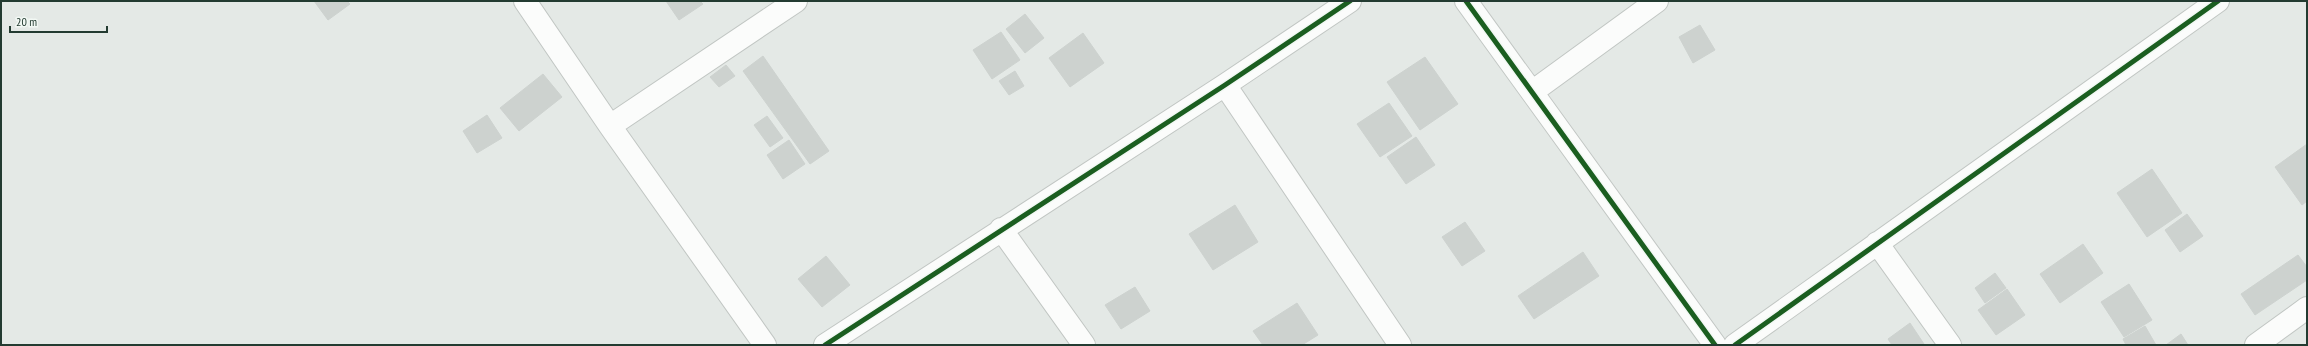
<svg xmlns="http://www.w3.org/2000/svg" width="2308" height="346" viewBox="0 0 2308 346" font-family="'PT Sans Narrow',sans-serif">
  <style>
    .building { fill: #cdd2cf; stroke: #cdd2cf }
    .lines { fill: none; stroke-linecap: round; stroke-linejoin: round }
    .minor-casing { stroke: #c1c6c3; stroke-width: 24 }
    .minor { stroke: #fbfcfb; stroke-width: 22 }
    .cycleway-casing { stroke: #f2f8f4; stroke-width: 8 }
    .cycleway { stroke: #1b5e20; stroke-width: 5 }
  </style>
  <rect width="100%" height="100%" fill="#e4e9e6"/>
  <path class="building" d="M314 1H347L350 4 328 20Z
    M666 1H700L703 4 679 20Z
    M1025 14 1044 38 1025 53 1006 29Z
    M1700 25 1715 50 1693 63 1679 37Z
    M1001 32 1020 60 992 79 973 50Z
    M1083 33 1104 63 1070 87 1049 58Z
    M763 56 829 151 810 164 743 71Z
    M1425 57 1458 104 1420 130 1387 82Z
    M726 65 735 76 719 87 710 77Z
    M1015 71 1024 86 1009 95 999 81Z
    M543 74 562 97 519 131 500 108Z
    M1389 103 1412 136 1380 157 1357 124Z
    M487 115 502 138 477 153 463 131Z
    M767 116 783 138 770 147 754 125Z
    M1416 137 1435 165 1406 184 1387 157Z
    M789 140 805 164 783 179 767 155Z
    M2307 144V201L2302 205 2275 167Z
    M2152 169 2182 213 2147 237 2117 193Z
    M1235 205 1258 242 1213 270 1189 234Z
    M2187 214 2203 236 2180 252 2165 230Z
    M1465 222 1485 251 1462 266 1442 237Z
    M2083 244 2103 273 2060 303 2040 274Z
    M1583 252 1599 276 1534 319 1518 296Z
    M2298 255 2307 267V280L2255 315 2241 294Z
    M826 256 850 285 822 307 798 279Z
    M1995 273 2006 288 1985 303 1975 288Z
    M2129 284 2152 320 2124 337 2101 302Z
    M1135 287 1150 311 1121 329 1105 305Z
    M2007 289 2025 315 1996 335 1978 310Z
    M1297 303 1318 335 1302 345H1263L1253 331Z
    M1910 323 1924 344 1892 345 1888 339Z
    M2145 326 2156 345H2126L2123 339Z
    M2181 334 2188 345H2166Z"/>
  <g class="lines">
    <defs>
      <path id="minor" d="M525 1 610 126 765 345
        M1466 1 1715 345
        M1225 85 1400 345
        M1532 92 1657 1
        M610 126 796 1
        M1001 229 1084 345
        M1877 243 1950 345
        M825 345 1225 85 1350 1
        M1735 345 2218 1
        M2256 345 2307 308"/>
    </defs>
    <use href="#minor" class="minor-casing"/>
    <use href="#minor" class="minor"/>
    <defs>
      <path id="cycleway" d="M1466 1 1715 345
        M825 345 1225 85 1350 1
        M1735 345 2218 1"/>
    </defs>
    <use href="#cycleway" class="cycleway-casing"/>
    <use href="#cycleway" class="cycleway"/>
  </g>
  <rect width="2308" height="346" fill="none" stroke="#233b31" stroke-width="4"/>
  <path d="M10 26v6h97v-6" fill="none" stroke="#233b31" stroke-width="2"/>
  <text x="16" y="26" font-size="12" fill="#233b31" stroke="#f2f8f4" stroke-width="3" paint-order="stroke">20 m</text>
</svg>
